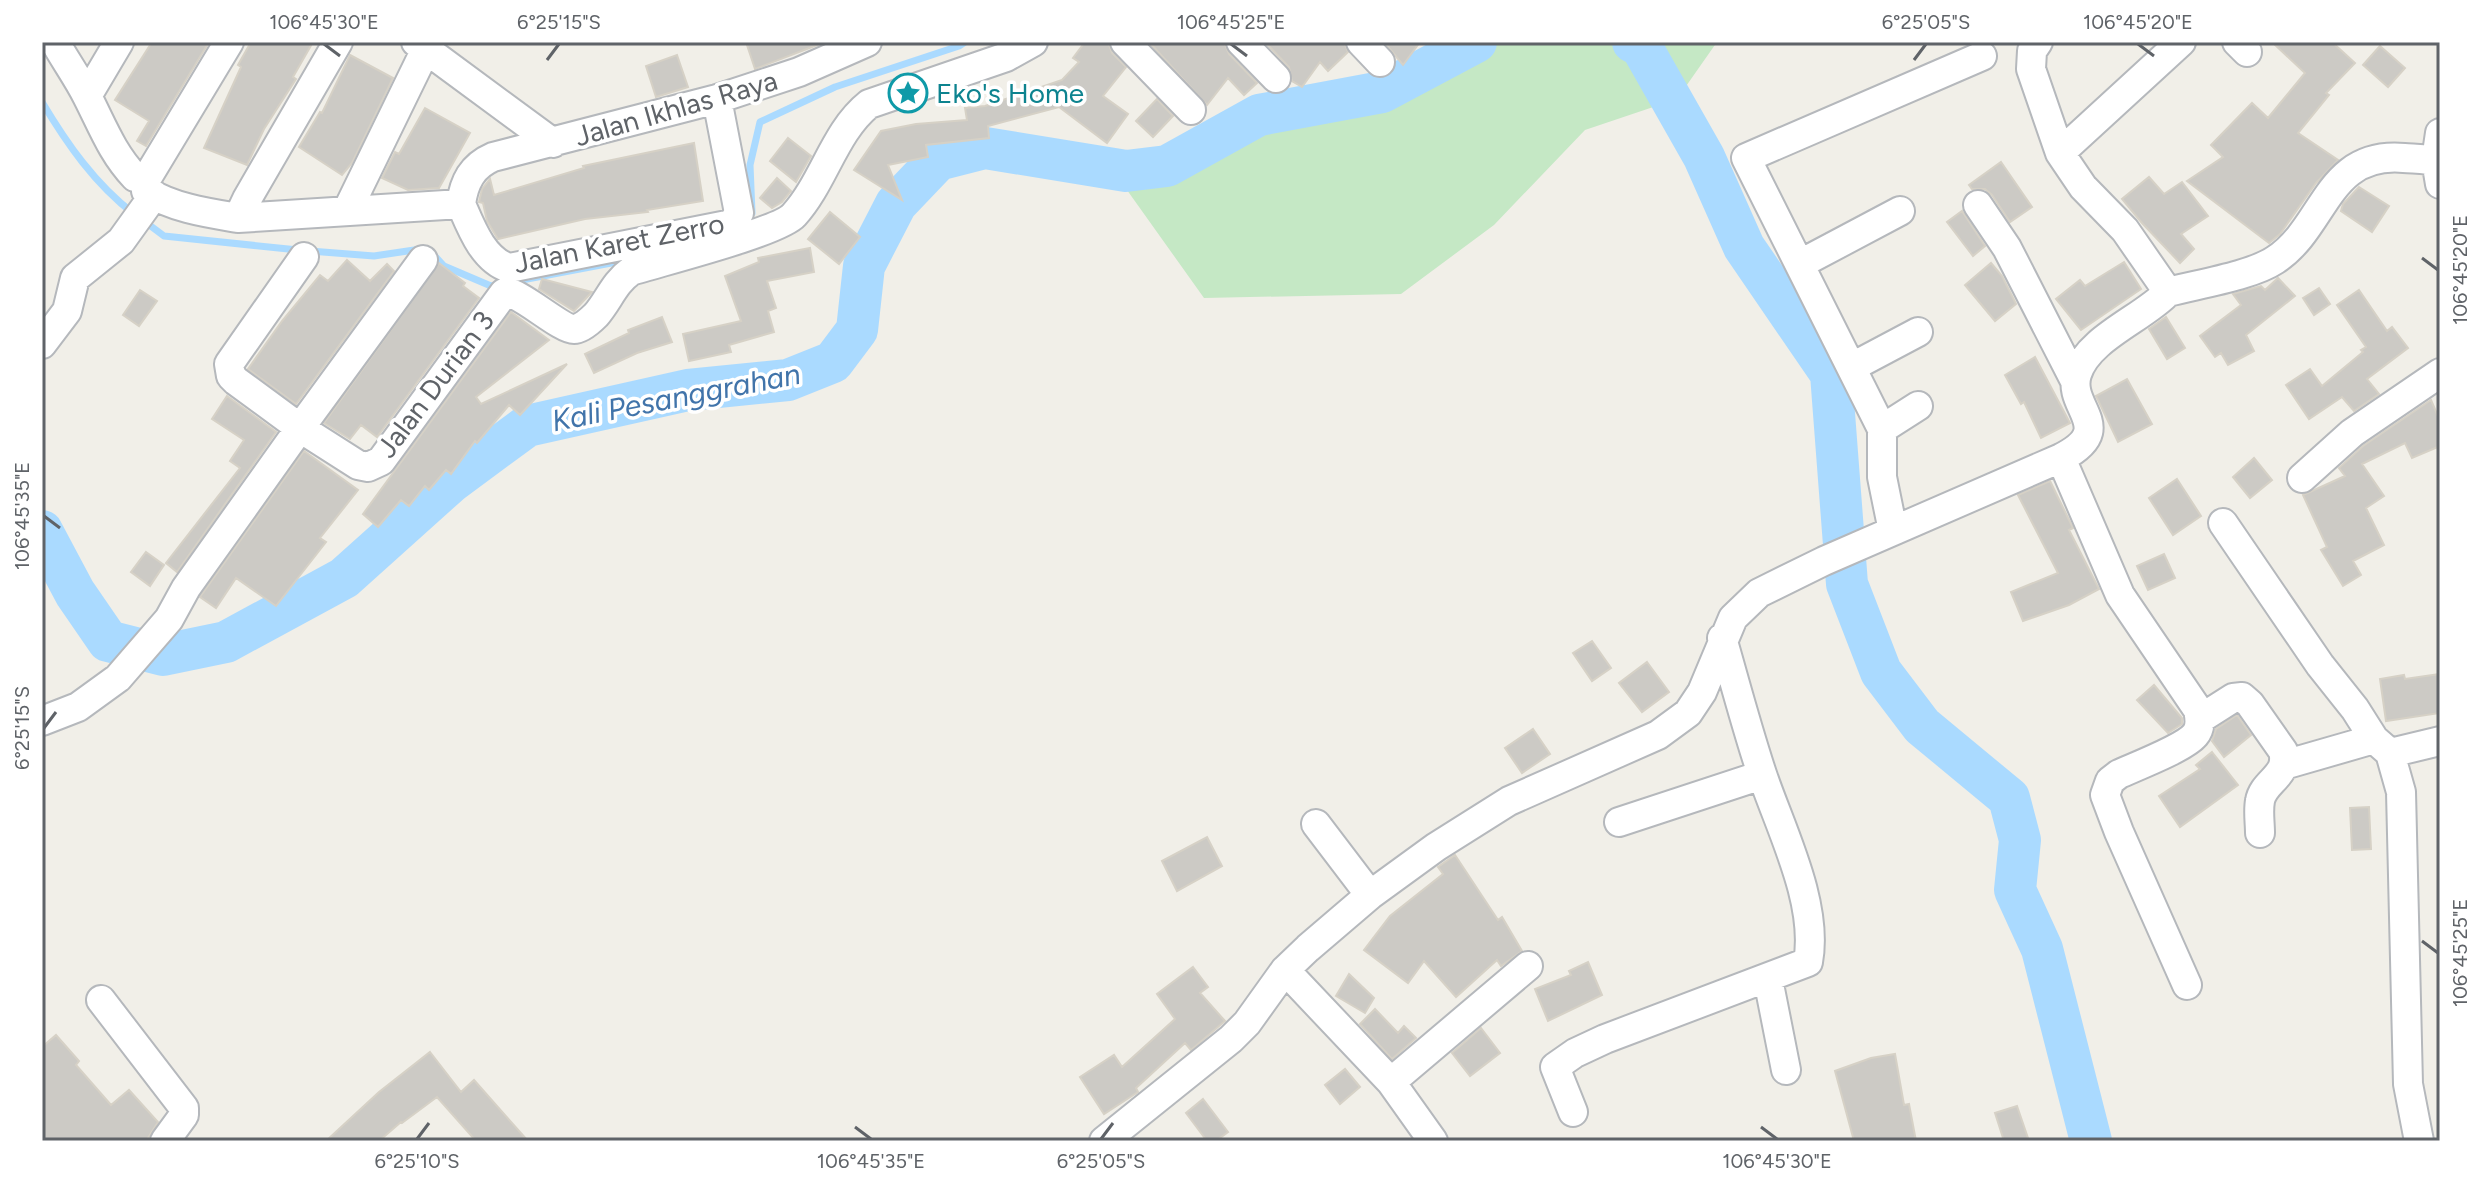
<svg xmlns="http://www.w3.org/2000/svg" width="2482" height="1183" viewBox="0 0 2482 1183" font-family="Figtree,sans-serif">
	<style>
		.green { fill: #c5e8c5 }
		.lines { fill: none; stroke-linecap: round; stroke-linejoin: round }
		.stream { stroke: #aadaff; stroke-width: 7 }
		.river { stroke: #aadaff; stroke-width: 42 }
		.building { fill: #cccac5; stroke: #d6d1c6; stroke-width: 2 }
		.street-casing { stroke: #b5b8bc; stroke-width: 32 }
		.street { stroke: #fff; stroke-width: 28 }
		.ticks { fill: none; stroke: #5f6368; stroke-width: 3 }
		.labels { text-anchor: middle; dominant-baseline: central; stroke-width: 7; stroke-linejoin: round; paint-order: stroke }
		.culture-label { font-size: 28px; fill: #0d838f; stroke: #fff; text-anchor: start }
		.street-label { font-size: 28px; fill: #5f6368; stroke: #fff }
		.water-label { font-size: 30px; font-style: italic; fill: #4174aa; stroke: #fff }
		.neatline { fill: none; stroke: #5f6368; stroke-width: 3 }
		.ticks-label { font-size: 20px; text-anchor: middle; fill: #5f6368 }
	</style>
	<rect width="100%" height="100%" fill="#f1efe8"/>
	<path class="green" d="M1477,42H1644L1649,45L1652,42H1717L1677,99L1585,130L1494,225L1401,294L1204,298L1112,169L1172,173L1245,116L1315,98L1409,80Z"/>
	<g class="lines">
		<path class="stream" d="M42,102C67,144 95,184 134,214
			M752,213L750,165L760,122L835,87L959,46L965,42
			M144,221L164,236L298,250
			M310,251L374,256L421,249
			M432,253L444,266L491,286L627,260"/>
		<path class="river" d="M1633,42L1641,46L1704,157L1744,247L1831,374L1847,584L1881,672L1922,726L2009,798L2020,840L2015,890L2042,949L2091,1141
			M42,531L75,593L108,641L163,655L226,642L344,578L451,482L527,426L688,390L788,380L833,362L857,330L864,266L896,204L938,160L985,148L1126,171L1167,166L1259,115L1382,92L1476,42"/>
	</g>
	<path class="building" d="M152,42H209L146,146L137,141L149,121L115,100Z
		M251,42H313L293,77L296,79L264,129L247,165L204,148L241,67L238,65Z
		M746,42H825L755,69Z
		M1085,42H1108L1112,53L1126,67L1103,96L1128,114L1107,143L1059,107L988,126L989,138L926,145L928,157L888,165L902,200L854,170L881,131L916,124L967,120L965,108L985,106L1062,80L1079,62L1073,58Z
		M1149,42H1224L1229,54L1257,83L1244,95L1228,78L1207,105Z
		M1265,42H1344L1348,52L1328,71L1320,62L1302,87L1292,81L1289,67Z
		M1384,42H1420L1403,65Z
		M2272,42H2332L2355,63L2326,93L2329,95L2298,133L2338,160L2316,183L2280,234L2269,243L2187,181L2223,157L2211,145L2252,103L2268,118L2305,73Z
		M2380,46L2405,68L2388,87L2363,65Z
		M350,55L393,78L352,163L342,175L299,147L320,112L322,113Z
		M677,55L688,87L656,97L646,66Z
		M1157,99L1173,116L1153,137L1136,121Z
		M425,108L470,133L439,188L408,190L382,178L395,152L399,154Z
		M788,138L811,156L796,182L770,161Z
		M694,143L703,201L647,210L648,212L585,219L498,239L487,221L483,203L479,202L482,189L490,179L494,195L584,168L583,166Z
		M2001,162L2032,207L2010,222L1992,195L1985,189H1972L1969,185Z
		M2149,177L2164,194L2182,182L2208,216L2181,234L2194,249L2180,263L2142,223L2122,199Z
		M777,178L791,191L782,202L772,208L760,198Z
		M2359,187L2389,206L2372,232L2341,211L2343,204Z
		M1962,211L1985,246L1973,256L1947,222Z
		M830,212L860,237L839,264L808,239Z
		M810,248L814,272L767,281L776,308L768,311L774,332L729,345L731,352L689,361L683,334L741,321L725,276L759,262L758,258Z
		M347,260L370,281L387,264L394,271L296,404L248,369L282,321L320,275L328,281Z
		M2124,262L2141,289L2081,330L2056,299L2080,280L2085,286Z
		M439,263L465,283L463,286L479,298L377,437L361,425L350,439L324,423Z
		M1991,263L2002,276L2016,304L1995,321L1965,285Z
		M2278,278L2295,296L2246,335L2254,351L2228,365L2221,353L2215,357L2200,336L2241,305L2233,294L2261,286L2265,290Z
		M542,279L592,292L574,311L539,289Z
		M2319,288L2330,304L2314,315L2303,298Z
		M140,290L157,301L139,326L123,315Z
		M2359,290L2387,331L2392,327L2408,348L2367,379L2379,394L2354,411L2342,397L2309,419L2286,385L2310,369L2322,386L2363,352L2361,350L2366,347L2337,305Z
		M511,312L549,340L476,397L481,404L567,364L520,415L509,405L477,443L475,441L451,474L446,470L429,490L425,486L409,506L401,500L378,527L363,514Z
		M662,317L672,342L637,353L594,373L585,354L629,333L628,330Z
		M2166,317L2185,348L2167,359L2149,329Z
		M2035,357L2070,423L2041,438L2024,402L2021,404L2005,375Z
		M2127,379L2152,424L2118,442L2096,396Z
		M227,396L276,432L177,572L166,563L240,468L230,461L244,440L212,419Z
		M2431,400L2440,421V446L2412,458L2405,443L2362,464L2384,496L2366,508L2384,545L2353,561L2361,575L2343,586L2321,550L2327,547L2303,495L2345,476L2339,468L2363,446Z
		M304,451L358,490L320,538L326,542L276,606L236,578L216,608L200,597Z
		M2254,458L2272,480L2250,498L2233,477Z
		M2177,479L2201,516L2173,535L2149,498Z
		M2050,481L2073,528L2069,530L2099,589L2069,605L2023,621L2011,592L2058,573L2018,495Z
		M146,552L164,565L150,586L131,572Z
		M2164,554L2175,578L2148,590L2137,566Z
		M1592,641L1611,668L1592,681L1573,653Z
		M1647,662L1669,692L1642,712L1619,683Z
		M2440,674V713L2386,721L2380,679L2404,675L2405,679Z
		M2154,685L2182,718V724L2168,733L2137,700Z
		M2237,715L2251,735L2224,757L2212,741L2216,729Z
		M1533,729L1550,754L1522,773L1505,748Z
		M2212,752L2238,785L2180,827L2159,796L2200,769L2196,765Z
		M2369,807L2371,849L2352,850L2350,808Z
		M1207,837L1222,866L1177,891L1162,861Z
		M1455,855L1498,920L1502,917L1522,951L1501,966L1497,960L1456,997L1424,961L1408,983L1364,950L1390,916L1443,874L1438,867Z
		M1588,962L1602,995L1548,1021L1535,989L1571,975L1569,971Z
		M1193,967L1208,987L1200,993L1225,1021L1191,1050L1185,1043L1136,1088L1138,1092L1104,1114L1080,1077L1114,1055L1122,1067L1175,1019L1157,994Z
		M1349,974L1374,998L1365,1013L1336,996Z
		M1375,1009L1398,1033L1404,1026L1416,1038L1392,1059L1360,1024Z
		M1481,1028L1500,1053L1470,1076L1452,1053Z
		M56,1035L79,1061L76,1065L111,1105L129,1090L158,1122L146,1141H42V1047Z
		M430,1052L461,1092L474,1080L528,1141H476L437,1097L402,1123L401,1122L379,1141H326L379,1092Z
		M1895,1054L1904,1105L1909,1104L1916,1141H1854L1835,1071L1871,1058Z
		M1345,1069L1360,1087L1340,1104L1325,1085Z
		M1203,1099L1228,1132L1216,1141H1207L1186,1113Z
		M2017,1106L2029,1141H2004L1995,1113Z"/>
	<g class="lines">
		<defs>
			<path id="street" d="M55,42C65,60 78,78 87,96C102,125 112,153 135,177L147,178L229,42
				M416,42L553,143
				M1125,42L1191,110
				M1241,42L1276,78
				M1361,42L1380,62
				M2038,42L2032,51L2031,69L2060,153L2083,187L2125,230L2168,292
				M2237,42L2247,52
				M87,96L119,42
				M2440,133L2436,160L2440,184
				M2060,153L2181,42
				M146,191C173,208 208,213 238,218L461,204
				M461,204C464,182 472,166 493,157L717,99L799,72L867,42
				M461,204C471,227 483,260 509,268L732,224L739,213L717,99
				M1978,205L2007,248L2075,381
				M347,211L426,49
				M238,218L247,199L338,42
				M304,257L229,364L231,376L236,381L300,428L423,260
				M1800,264L1900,211
				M42,344L67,311L75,278L121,241L154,195
				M1852,367L1918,332
				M1882,429L1918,406
				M2061,458L2120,595L2198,710C2200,719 2201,728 2195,735C2184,748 2137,766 2119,774L2110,781L2105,795L2119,832L2187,985
				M2302,478L2352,433L2440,373
				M2223,523L2320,665L2355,709L2374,739L2390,753L2401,792L2408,1084L2419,1141
				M1893,531L1882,477V429L1746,158L1982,56
				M2200,719L2233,698L2242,697L2250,704L2283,751C2290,776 2263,781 2260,801C2258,811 2260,823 2260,833
				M42,721L78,707L118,678L169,619L186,588L300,428L358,465L368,467L381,461L504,293L508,292C526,297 561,329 574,329C581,329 591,320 596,315C609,300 614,283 631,271C659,262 779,232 794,215C824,182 834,132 869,104L1006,57L1033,42
				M2390,753L2440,741
				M2284,765L2374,739
				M1619,822L1762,775
				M1316,824L1370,895
				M1285,970L1391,1082L1433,1141
				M1768,979L1786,1070
				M101,1000L184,1108V1115L165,1141
				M1391,1082L1528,966
				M1573,1112L1555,1067L1575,1053L1605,1039L1808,962C1819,903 1780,828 1762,774C1747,729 1735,683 1722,638
				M1104,1141L1231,1039L1247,1023L1285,970L1308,948L1370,895L1436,847L1509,801L1658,735L1688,713L1702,692L1733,618L1759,593L1824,561L2061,458C2119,428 2066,408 2077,374C2088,338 2144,318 2168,292C2198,284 2251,276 2275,260C2326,227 2326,151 2404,158C2415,159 2429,158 2440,163"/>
		</defs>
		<use href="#street" class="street-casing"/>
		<use href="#street" class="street"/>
	</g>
	<path class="ticks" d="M324,44L340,56M1231,44L1247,56M2138,44L2154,56M547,60L559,44M1914,60L1926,44M2422,258L2438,270M44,516L60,528M44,728L56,712M2422,941L2438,953M855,1127L871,1139M1761,1127L1777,1139M417,1139L429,1123M1101,1139L1113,1123"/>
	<defs>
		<symbol id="sight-ring" viewBox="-11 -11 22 22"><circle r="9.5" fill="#fff" stroke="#0f9aa8" stroke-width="1.5"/><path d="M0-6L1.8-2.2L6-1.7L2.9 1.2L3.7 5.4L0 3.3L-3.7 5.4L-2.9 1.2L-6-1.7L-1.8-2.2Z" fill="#0f9aa8"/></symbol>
	</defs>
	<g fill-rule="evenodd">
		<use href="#sight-ring" x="886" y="71" width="44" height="44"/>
	</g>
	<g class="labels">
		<g class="culture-label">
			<text x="936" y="93">Eko's Home</text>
		</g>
		<g class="street-label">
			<text transform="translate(676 108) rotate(-16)">Jalan Ikhlas Raya</text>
			<text transform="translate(619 243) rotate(-11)">Jalan Karet Zerro</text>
			<text transform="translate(435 384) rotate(-53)">Jalan Durian 3</text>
		</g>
		<g class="water-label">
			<text transform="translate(676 397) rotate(-11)">Kali Pesanggrahan</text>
		</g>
	</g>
	<rect width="2482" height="1183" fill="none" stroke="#ffffff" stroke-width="88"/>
	<rect x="44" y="44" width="2394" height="1095" class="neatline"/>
	<g class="ticks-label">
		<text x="324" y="29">106°45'30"E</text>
		<text x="559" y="29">6°25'15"S</text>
		<text x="1231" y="29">106°45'25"E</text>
		<text x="1926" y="29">6°25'05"S</text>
		<text x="2138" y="29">106°45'20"E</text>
		<text transform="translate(2460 270) rotate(-90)" y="7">106°45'20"E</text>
		<text transform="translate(22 516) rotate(-90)" y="7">106°45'35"E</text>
		<text transform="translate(22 728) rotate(-90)" y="7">6°25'15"S</text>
		<text transform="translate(2460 953) rotate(-90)" y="7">106°45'25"E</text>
		<text x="417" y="1168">6°25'10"S</text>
		<text x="871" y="1168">106°45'35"E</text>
		<text x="1101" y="1168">6°25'05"S</text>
		<text x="1777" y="1168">106°45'30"E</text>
	</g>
</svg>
